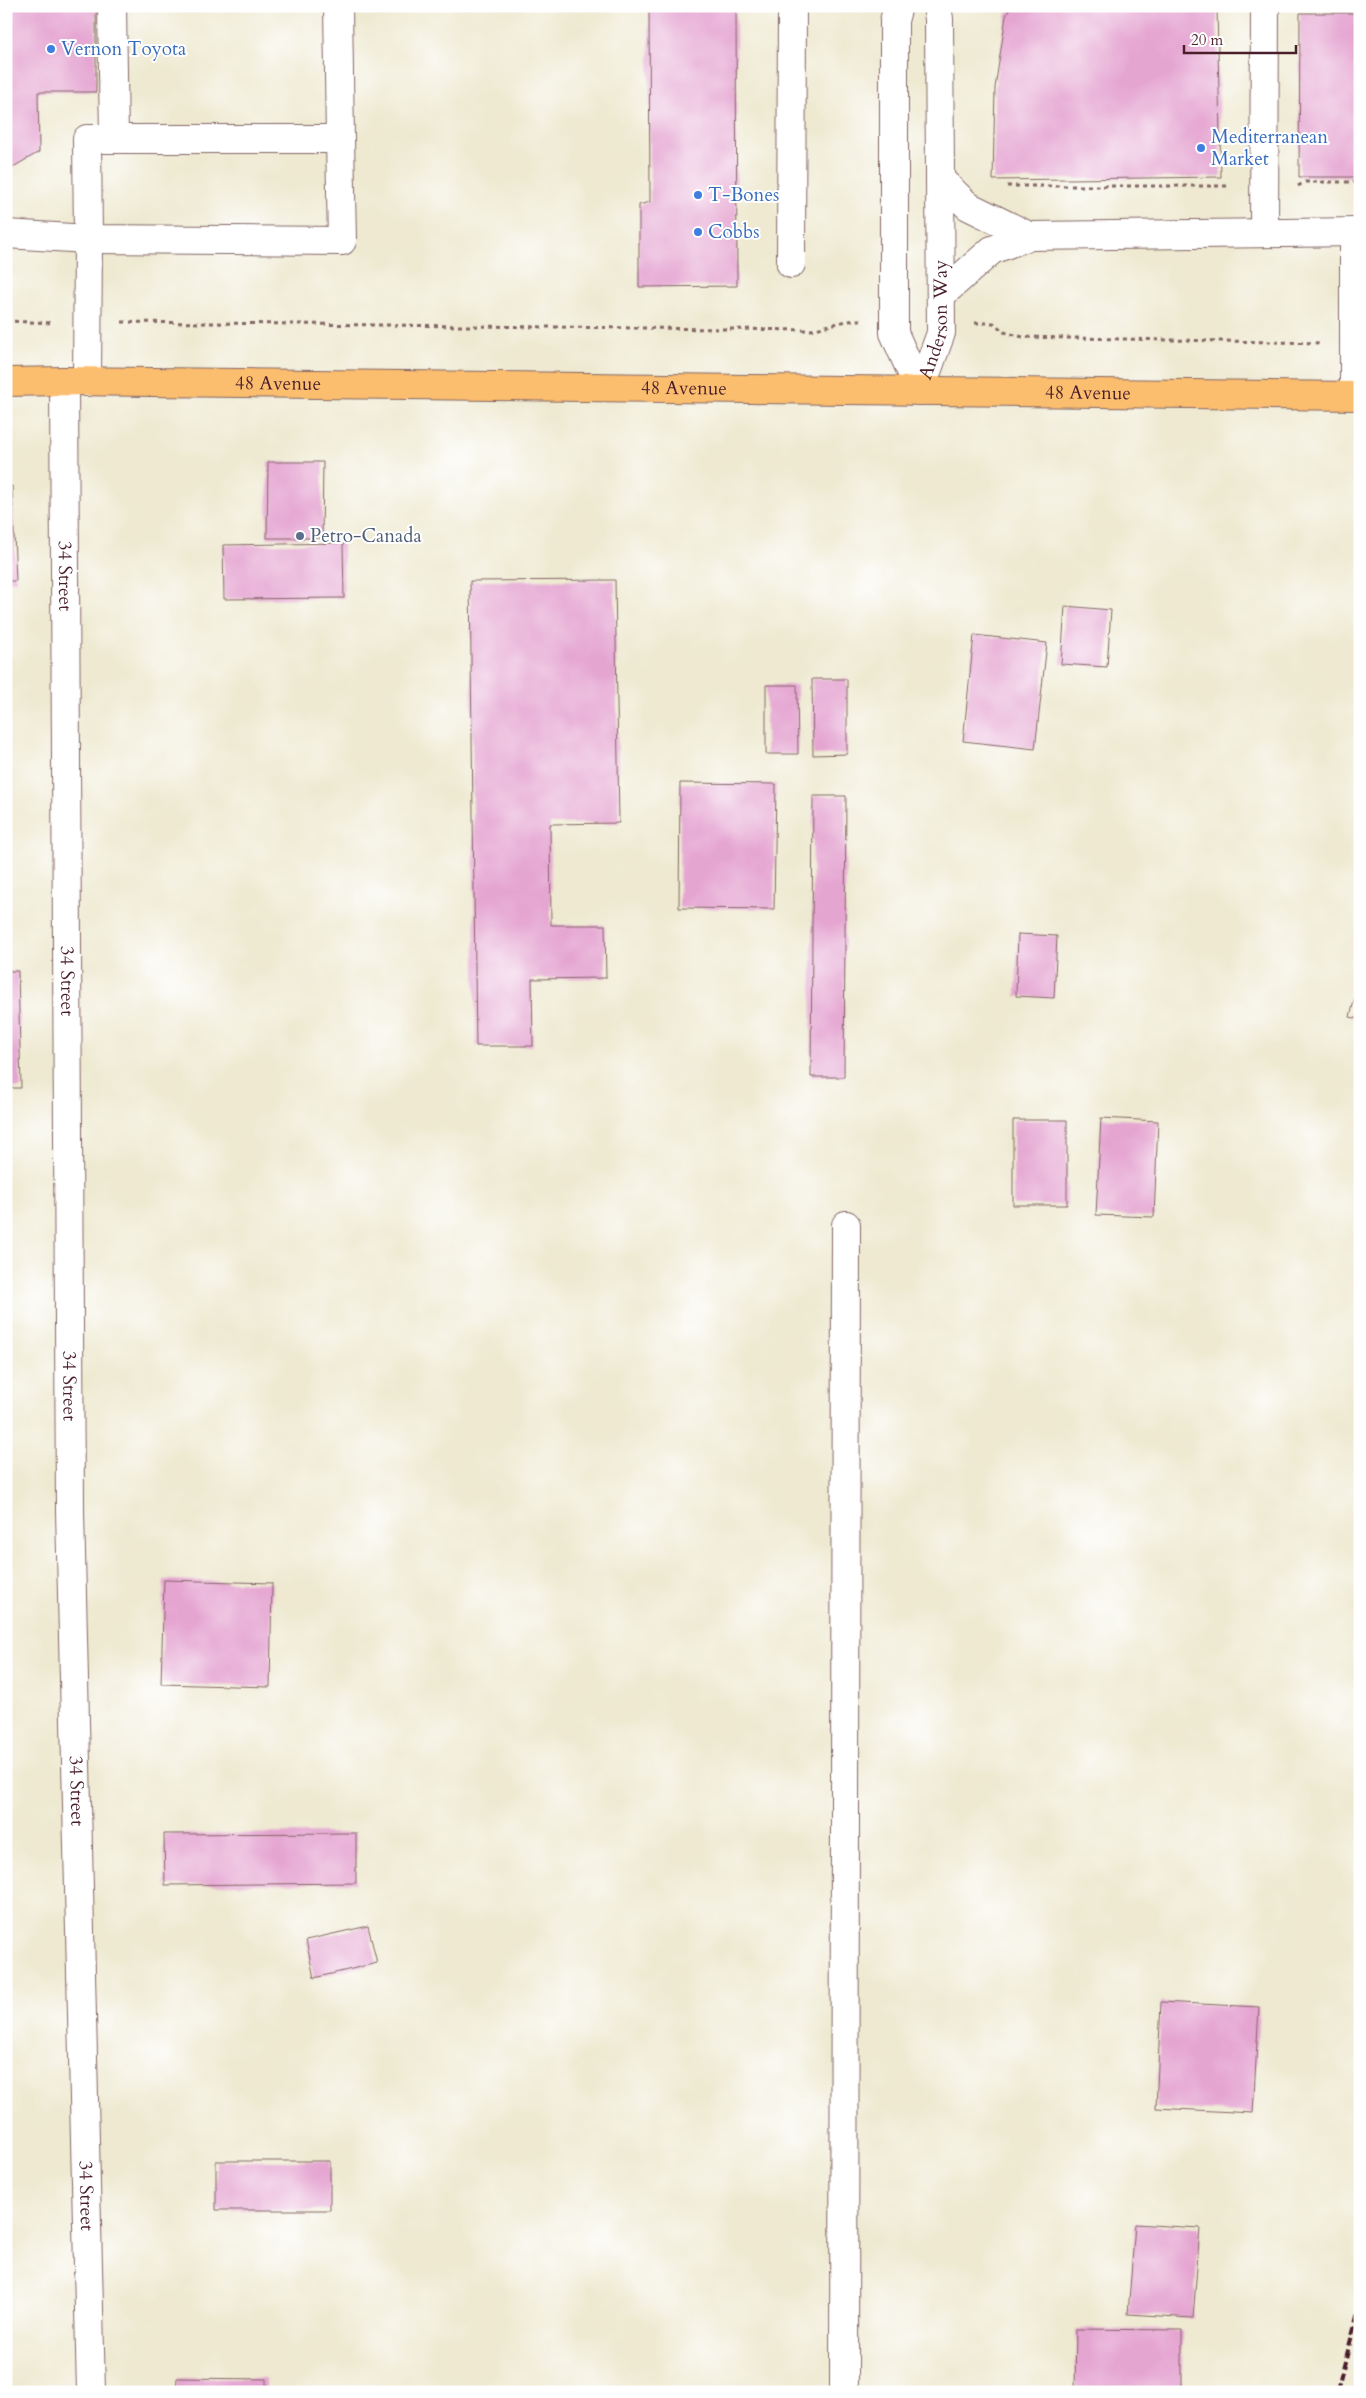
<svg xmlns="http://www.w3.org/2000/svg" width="1366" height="2398" viewBox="0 0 1366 2398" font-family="Cardo,serif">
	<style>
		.building { fill: #e5a5d1 }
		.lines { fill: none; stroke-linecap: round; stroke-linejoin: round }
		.minor-casing { stroke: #836665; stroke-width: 30 }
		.major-casing { stroke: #836665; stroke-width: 30 }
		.path { stroke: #836665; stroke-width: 3; stroke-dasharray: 4 4; stroke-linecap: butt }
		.minor { stroke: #fff; stroke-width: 28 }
		.major { stroke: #fbbd6e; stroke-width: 28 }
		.rail { stroke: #4a1f2b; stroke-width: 4; stroke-dasharray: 8 4; stroke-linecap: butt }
		.shop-dot { fill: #3f7fe0; stroke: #fff; stroke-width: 2 }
		.service-dot { fill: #5c6f8a; stroke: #fff; stroke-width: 2 }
		.labels { text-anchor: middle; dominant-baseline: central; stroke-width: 4; stroke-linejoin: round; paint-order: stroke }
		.shop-label { font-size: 19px; fill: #366cbe; stroke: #fff; text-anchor: start }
		.street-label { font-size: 19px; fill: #4a1f2b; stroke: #fff }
		.service-label { font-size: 19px; fill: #4e5e75; stroke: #fff; text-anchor: start }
	</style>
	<rect width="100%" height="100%" fill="#fff"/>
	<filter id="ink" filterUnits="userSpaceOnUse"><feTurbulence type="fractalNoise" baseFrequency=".02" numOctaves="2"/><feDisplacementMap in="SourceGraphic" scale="10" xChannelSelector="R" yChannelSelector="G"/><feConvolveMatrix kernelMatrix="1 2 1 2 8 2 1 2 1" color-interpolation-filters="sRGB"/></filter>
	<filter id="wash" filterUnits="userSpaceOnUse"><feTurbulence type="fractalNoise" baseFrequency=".0096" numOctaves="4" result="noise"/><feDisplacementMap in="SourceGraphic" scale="20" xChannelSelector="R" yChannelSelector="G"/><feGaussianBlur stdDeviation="1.12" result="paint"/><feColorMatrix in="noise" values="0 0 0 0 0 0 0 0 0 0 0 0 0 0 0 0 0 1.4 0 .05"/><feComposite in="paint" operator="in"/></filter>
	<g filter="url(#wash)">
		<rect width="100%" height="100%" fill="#eee9d0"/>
		<g id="blocks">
			<path class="building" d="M6,6H96V92H38L39,152L6,171Z
				M649,6H736L737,286L639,287V205L650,202Z
				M1011,6L1217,8L1221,177L993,180L995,88L1006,16Z
				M1300,13H1360V177H1299Z
				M268,462H323L322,538H267Z
				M6,486H12L16,581H6Z
				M343,543L344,598L224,599L223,545Z
				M615,580L619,823L550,824L551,925H605L606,978L532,979L533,1046H476L470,581Z
				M1065,606L1111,610L1107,667L1061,664Z
				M974,635L1047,643L1035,749L963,741Z
				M812,679H847V754L813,755Z
				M766,685H797L798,754H766Z
				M680,783L776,784L774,909L679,908Z
				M813,796H846L844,1077H811Z
				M1018,934L1057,936L1054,998L1016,996Z
				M6,971H18L21,1088H6Z
				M1359,981H1360V1019L1350,1017Z
				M1101,1118L1158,1121L1154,1217L1096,1215Z
				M1013,1120H1067V1205H1013Z
				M164,1580L272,1583L270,1687L161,1684Z
				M356,1833V1883L165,1885L164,1834Z
				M368,1926L377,1963L314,1978L306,1940Z
				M1161,2002L1259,2007L1253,2113L1156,2108Z
				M216,2161H330V2210H216Z
				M1135,2224L1200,2228L1193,2318L1128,2314Z
				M1076,2329L1182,2330V2392H1075Z
				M177,2378L266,2379V2392H176Z"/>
		</g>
	</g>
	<g filter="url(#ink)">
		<use href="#blocks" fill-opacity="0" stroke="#836665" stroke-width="1"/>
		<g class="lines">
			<defs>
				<g id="minor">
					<path d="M112,6L114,139"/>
					<path d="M338,6L340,139H87L88,239L342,241L340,139"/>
					<path d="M898,6L894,21V333L920,391"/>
					<path d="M940,179L968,206L1029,236"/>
					<path d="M1264,232L1265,6"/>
					<path d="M1354,232V396"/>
					<path d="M6,234L88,239L87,382"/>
					<path d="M791,264L792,6"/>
					<path d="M941,295L992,250L1029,236L1360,232"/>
					<path id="s1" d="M64,381L70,1511L91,2392"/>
					<path id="s2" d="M920,391L941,333L939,19L937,6"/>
					<path d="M844,2392L846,1225"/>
				</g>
				<g id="major">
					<path id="s3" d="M6,382L64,381L1360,396"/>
				</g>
			</defs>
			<use href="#minor" class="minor-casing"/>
			<use href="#major" class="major-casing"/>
			<path class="path" d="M1007,186H1230
				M1298,186L1305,182H1360
				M6,321L53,323
				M122,322L811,330C829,326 843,320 861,320
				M975,323H994L1004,332L1023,337L1322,343"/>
			<use href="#minor" class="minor"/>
			<use href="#major" class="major"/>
			<path class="rail" d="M1337,2392L1360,2305"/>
		</g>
	</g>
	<g class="shop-dot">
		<circle cx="51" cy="49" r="5"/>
		<circle cx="1201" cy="148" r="5"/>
		<circle cx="698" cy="195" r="5"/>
		<circle cx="698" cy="232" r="5"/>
	</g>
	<circle class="service-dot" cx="300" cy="536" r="5"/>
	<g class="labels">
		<g class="shop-label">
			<text x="61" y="49">Vernon Toyota</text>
			<text x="1211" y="137">Mediterranean<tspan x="1211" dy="22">Market</tspan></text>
			<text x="708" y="195">T-Bones</text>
			<text x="708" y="232">Cobbs</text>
		</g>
		<g class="street-label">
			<text stroke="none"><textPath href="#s2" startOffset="74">Anderson Way</textPath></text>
			<text stroke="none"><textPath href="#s3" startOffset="272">48 Avenue</textPath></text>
			<text stroke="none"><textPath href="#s3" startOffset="678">48 Avenue</textPath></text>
			<text stroke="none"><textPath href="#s3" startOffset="1082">48 Avenue</textPath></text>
			<text stroke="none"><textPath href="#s1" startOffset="195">34 Street</textPath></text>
			<text stroke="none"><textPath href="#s1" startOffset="600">34 Street</textPath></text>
			<text stroke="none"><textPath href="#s1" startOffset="1005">34 Street</textPath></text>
			<text stroke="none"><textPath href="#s1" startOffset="1410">34 Street</textPath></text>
			<text stroke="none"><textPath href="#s1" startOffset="1815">34 Street</textPath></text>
		</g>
		<g class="service-label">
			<text x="310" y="536">Petro-Canada</text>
		</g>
	</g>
	<rect width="1366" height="2398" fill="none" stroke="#fff" stroke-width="25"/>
	<path d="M1184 45v8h112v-8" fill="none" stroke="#4a1f2b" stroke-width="2.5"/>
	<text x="1191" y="45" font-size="15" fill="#4a1f2b" stroke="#ffffff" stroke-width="4" paint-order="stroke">20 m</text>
</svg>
